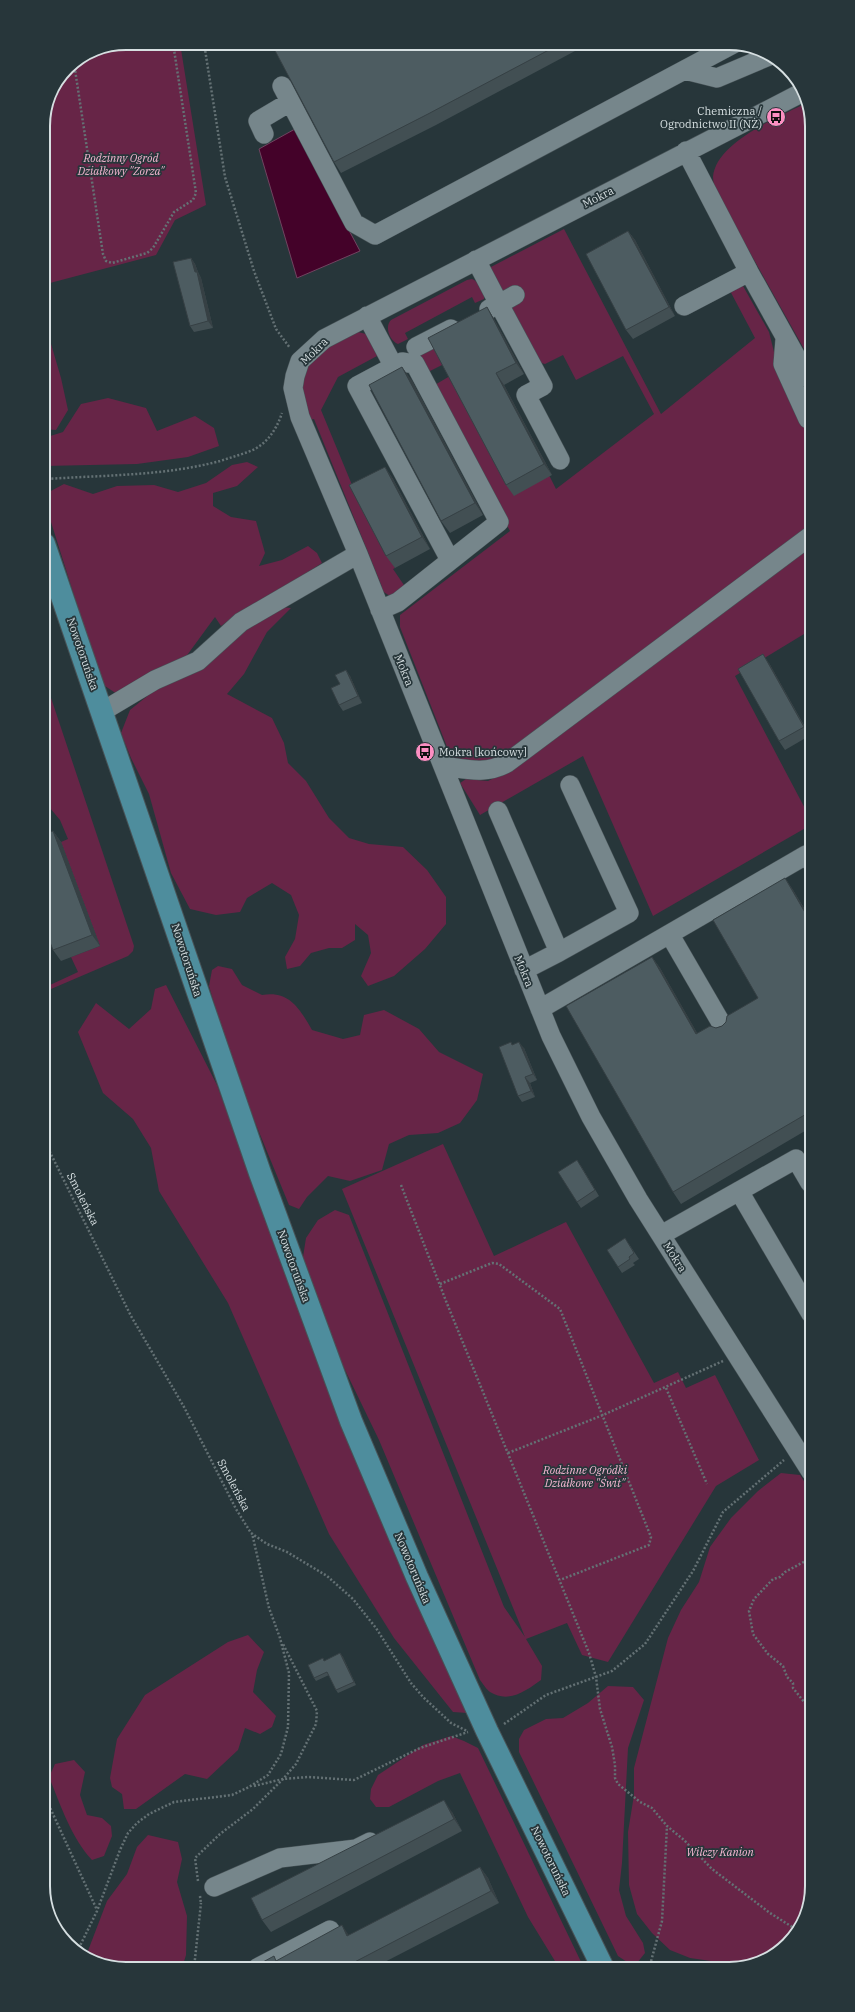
<svg xmlns="http://www.w3.org/2000/svg" width="855" height="2012" viewBox="0 0 855 2012" font-family="'IBM Plex Serif',serif">
	<style>
		.green { fill: #672547 }
		.water { fill: #440229; stroke: #704460 }
		.lines { fill: none; stroke-linecap: round; stroke-linejoin: round }
		.minor-casing { stroke: #475357; stroke-width: 20 }
		.major-casing { stroke: #475357; stroke-width: 24 }
		.path { stroke: #647174; stroke-width: 2.5; stroke-dasharray: 2 2; stroke-linecap: butt }
		.minor { stroke: #76868b; stroke-width: 19 }
		.major { stroke: #4e8d9d; stroke-width: 22 }
		.wall { fill: #424f53 }
		.shaded-wall { fill: #364044 }
		.building { fill: #4d5c61; stroke: #364044 }
		.labels { text-anchor: middle; dominant-baseline: central; stroke-width: 3.5; stroke-linejoin: round; paint-order: stroke }
		.poi-label { font-size: 11px; fill: #d6dfe1; stroke: #27363a; text-anchor: end }
		.park-label { font-size: 11px; font-style: italic; fill: #f6b7d2; stroke: #27363a }
		.street-label { font-size: 11px; fill: #d6dfe1; stroke: #27363a }
		.rim { fill: none; stroke: #d6dfe1; stroke-width: 2 }
	</style>
	<rect width="100%" height="100%" fill="#27363a"/>
	<path class="green" d="M126,43H180L206,205L175,220L156,255L50,283L43,238V120L51,89L67,67L94,49Z
		M808,102V356L716,192C715,188 713,182 713,177C716,141 780,117 808,102Z
		M564,229L661,414L755,338L728,287L743,286L769,332L777,364L808,435L809,528L501,759L486,763L451,757L400,627V615L510,531L433,386L450,376L550,477L556,489L654,414L623,356L576,380L563,355L545,364L538,362L489,268Z
		M472,279C478,281 485,292 484,299L475,303L472,297L405,333L408,339L398,344C390,341 384,327 391,320L467,280Z
		M44,320L61,378L68,410L56,430L44,429Z
		M472,325L444,364L428,372L418,352Z
		M358,332L366,334L378,353L377,356L338,377L321,410L357,497L395,568L393,569L406,588L390,596L379,589L382,587L314,419L310,420C308,410 304,400 303,390C300,356 333,344 358,332Z
		M108,398L146,408L157,431L195,416L214,428L219,446L188,457L137,464L44,466V438L63,432L81,404Z
		M247,462L258,467L237,486L213,493V506L231,517L256,521L265,553L259,566L282,560L308,546L317,553L322,563C289,585 253,603 221,626L215,617L185,658L117,694L102,684L45,503L47,493L64,484L93,494L117,486L154,485L178,492L206,483L232,465Z
		M809,544V631L735,676L809,816V826L653,916L583,756L480,815L460,783L466,779L488,781L506,772Z
		M281,607L291,608L267,632L244,674L227,694L272,718L284,743L288,763L306,781L329,818L349,838L369,844L403,847L427,870L446,897V924L425,949L394,976L368,986L361,976L371,953L368,935L355,924V940L342,948H329L311,953L300,966L287,969L285,957L295,939L299,915L291,895L272,883L247,898L240,912L216,915L190,909L171,873L149,794L131,758L121,733L130,710L156,689L210,663L240,633Z
		M44,677L134,946L133,951L128,956L51,989L50,985L78,972L71,957L100,946L61,842L68,839L60,820L45,802V769L48,766L45,762Z
		M218,966L232,969L242,985L262,995C289,990 300,1009 312,1030L343,1039L360,1035L364,1015L384,1010L419,1029L439,1052L483,1074L477,1100L460,1123L438,1133L409,1135L389,1144L382,1170L350,1181L328,1176L307,1197L299,1209L289,1205L234,1071L209,986L212,970Z
		M166,985L217,1085L338,1418L468,1713L453,1712L394,1638L329,1534L228,1303L159,1191L151,1148L133,1119L103,1093L78,1032L96,1003L129,1029L151,1009L155,989Z
		M443,1144L494,1256L566,1222L654,1383L678,1372L686,1388L715,1375L759,1460L716,1486L608,1662L582,1655L567,1623L526,1639L542,1666L541,1680C527,1690 509,1704 490,1692C487,1690 483,1684 480,1680L379,1440L333,1345L303,1257L306,1238L318,1220L335,1210L349,1215L504,1607L525,1637L342,1189Z
		M781,1473L800,1475L811,1492L812,1887L795,1937L756,1965H739L690,1958L670,1950L652,1933L637,1914L629,1885L628,1832L634,1795V1768L668,1638L681,1610L699,1582L710,1547L731,1518L758,1491Z
		M248,1635L264,1652L257,1670L253,1692L276,1716L272,1727L260,1734L245,1728L238,1750L207,1779L185,1774L136,1809H124L122,1794L112,1787L110,1778L117,1739L145,1695L228,1642Z
		M608,1686L633,1687L644,1700L628,1748L622,1863L619,1890L626,1916L643,1943L645,1953L637,1963L627,1962L618,1956L519,1752V1739L524,1730L546,1719L563,1718L588,1703Z
		M451,1736L464,1741L478,1748L583,1966H558L528,1917L460,1773L438,1781L389,1807H376L370,1799L371,1789L378,1775L423,1745Z
		M74,1760L85,1772L80,1795L87,1815L102,1818L111,1826L112,1836L104,1856L92,1860C71,1837 61,1806 49,1777L55,1764Z
		M148,1835L178,1842L182,1859L177,1882L187,1916L186,1955L182,1968L120,1969L86,1956L107,1901L127,1874L137,1847Z"/>
	<path class="water" d="M295,129L360,251L297,278L259,149Z"/>
	<g class="lines">
		<defs>
			<path id="minor" d="M685,70L717,78L769,56
				M282,86L354,223L375,235L735,43
				M803,92L324,339L300,361L295,376L293,388L300,417L358,554L551,1036L591,1117L638,1199L811,1472
				M264,134L258,121L290,102
				M686,151L749,272L808,378
				M476,260L499,304L489,309
				M515,295L499,304L543,386L526,395L560,460
				M684,306L749,272
				M367,316L394,367
				M785,339L783,364L808,419
				M416,347L451,329
				M380,610L398,602L499,522L415,364L402,362L357,386L450,560
				M103,711L155,680L198,661L241,622L358,554
				M443,766C466,769 485,775 507,763L809,537
				M498,811L559,952L524,970
				M670,935L724,1028
				M559,952L629,913L570,785
				M540,1009L806,855L810,861
				M739,1191L811,1314
				M661,1235L796,1159L810,1183
				M214,1887L280,1858L356,1849L370,1842
				M257,1968L330,1930"/>
			<path id="major" d="M44,544L260,1173L351,1421L417,1577L487,1731L602,1966"/>
		</defs>
		<use href="#minor" class="minor-casing"/>
		<use href="#major" class="major-casing"/>
		<path class="path" d="M204,43L225,177L254,271L276,329L290,348
			M74,63L103,254L106,261L112,263L147,253L153,248L174,212L193,200L196,193L173,43
			M44,481L47,479C105,475 164,476 220,461C232,457 244,454 255,449C269,441 277,428 282,413
			M46,1144L131,1316L184,1407L236,1509L251,1533L267,1544L287,1552L327,1576L353,1599L376,1628L411,1683L423,1697L451,1723L467,1731
			M401,1185L446,1301L589,1653L596,1677L600,1709L612,1747L615,1765V1778L618,1784L640,1802L652,1808L667,1826L684,1840L712,1869L770,1913L797,1930
			M440,1284L492,1263L499,1264L560,1309L651,1537L649,1545L560,1580
			M666,1388L707,1484
			M508,1453L603,1415L723,1361
			M811,1558L785,1572L780,1577L773,1579L754,1599L749,1611L753,1634L768,1654L783,1666L787,1677L793,1683V1688L812,1712
			M504,1724L546,1695L612,1671L645,1644L693,1571L723,1512L784,1460
			M254,1786L283,1779L308,1777L354,1780L420,1748L468,1732
			M47,1801L97,1910
			M198,1881L195,1858L220,1834L253,1809L283,1779L296,1764L316,1724L317,1711L283,1644
			M200,1896L201,1904
			M77,1952L97,1911L120,1850L128,1833L137,1823L149,1814L174,1802L232,1795L249,1787L268,1775L281,1754L288,1727L289,1673L280,1638L269,1608L252,1533
			M650,1965L662,1921L667,1826
			M194,1968L201,1903"/>
		<use href="#minor" class="minor"/>
		<use href="#major" class="major"/>
	</g>
	<path class="wall" d="M271,43H590L436,125L341,173L334,162Z
		M628,231L635,240L675,316L633,339L626,330Z
		M191,258L195,264L198,272L201,278L213,328L194,332L190,326Z
		M487,307L494,319L524,374L504,385L552,475L514,496L506,485Z
		M411,379L483,515L450,533L441,521Z
		M385,467L393,479L430,549L395,568L386,556Z
		M769,663L809,734V736L785,750L779,741Z
		M346,670L350,676L362,703L343,711L339,705L340,684Z
		M53,831L61,842L100,946L61,961L53,950Z
		M785,878L793,890L810,918V1128L681,1204L673,1192L652,957L660,968L697,1033L722,1026L758,998Z
		M513,1045L524,1048L537,1080L530,1083L535,1097L522,1102L518,1096Z
		M581,1166L599,1196L581,1208L577,1202Z
		M629,1244L639,1259L633,1263L635,1265L622,1273L618,1267Z
		M340,1653L343,1657L356,1685L338,1693L336,1690L329,1675L316,1681L314,1678L325,1661Z
		M452,1812L462,1831L271,1932L262,1920Z
		M480,1867L488,1878L499,1903L375,1967L266,1968L277,1961L349,1936Z"/>
	<path class="shaded-wall" d="M628,231L635,240L675,316L669,307Z
		M191,258L195,264L198,272L201,278L213,328L208,321Z
		M487,307L494,319L524,374L516,363Z
		M402,367L411,379L483,515L475,503Z
		M496,373L504,385L552,475L544,464Z
		M385,467L393,479L430,549L422,537Z
		M763,654L769,663L809,735L804,727Z
		M346,670L350,676L362,703L358,696Z
		M53,831L61,842L100,946L92,935Z
		M785,878L793,890L810,918V921Z
		M652,957L660,968L704,1045L696,1034Z
		M519,1042L524,1048L537,1080L533,1074Z
		M525,1077L530,1083L535,1097L531,1091Z
		M340,1653L343,1657L356,1685L354,1682Z
		M444,1800L452,1812L462,1831L454,1819Z
		M480,1867L488,1878L499,1903L491,1891Z
		M342,1925L350,1937L347,1936Z"/>
	<path class="building" d="M271,43H562L428,114L334,162Z
		M628,231L669,307L626,330L586,254Z
		M191,258L195,272H197L208,321L190,326L173,262Z
		M487,307L516,363L496,373L544,464L506,485L428,338Z
		M402,367L475,503L441,521L369,385Z
		M385,467L422,537L386,556L349,485Z
		M763,654L804,727L779,741L738,669Z
		M346,670L358,696L339,705L331,688L340,684L335,675Z
		M53,831L92,935L53,950L45,929V834Z
		M785,878L810,921V1118L808,1113L673,1192L566,1006L652,957L696,1034L710,1026L716,1028L722,1026L726,1022L727,1016L758,998L713,920Z
		M511,1042L512,1045L519,1042L533,1074L525,1077L531,1091L518,1096L499,1047Z
		M577,1160L595,1190L577,1202L558,1172Z
		M625,1238L634,1253L629,1257L630,1259L618,1267L607,1250Z
		M340,1653L354,1682L336,1690L327,1672L314,1678L308,1665L323,1658L324,1661Z
		M444,1800L454,1819L262,1920L251,1898Z
		M480,1867L491,1891L345,1967L266,1968L263,1962L274,1956L276,1961L342,1925L347,1936Z"/>
	<defs>
		<symbol id="bus-disc" viewBox="-11 -11 22 22"><circle r="9.5" fill="#fc8fc2" stroke="#27363a"/><path d="M-5-6H5V4H4V6H2V4H-2V6H-4V4H-5ZM-3.5-4V0h7V-4ZM-3.5 1.2v1.5H-2V1.2ZM2 1.2v1.5H3.5V1.2Z" fill="#111"/></symbol>
	</defs>
	<g fill-rule="evenodd">
		<use href="#bus-disc" x="765" y="106" width="22" height="22"/>
		<use href="#bus-disc" x="414" y="741" width="22" height="22"/>
	</g>
	<g class="labels">
		<g class="poi-label">
			<text x="762" y="111">Chemiczna /<tspan x="762" dy="13">Ogrodnictwo II (NŻ)</tspan></text>
			<text x="439" y="752" text-anchor="start">Mokra [końcowy]</text>
		</g>
		<g class="park-label">
			<text x="121" y="158">Rodzinny Ogród<tspan x="121" dy="13">Działkowy "Zorza"</tspan></text>
			<text x="585" y="1470">Rodzinne Ogródki<tspan x="585" dy="13">Działkowe "Świt"</tspan></text>
			<text x="720" y="1852">Wilczy Kanion</text>
		</g>
		<g class="street-label">
			<text transform="translate(598 197) rotate(-27)">Mokra</text>
			<text transform="translate(314 351) rotate(-44)">Mokra</text>
			<text transform="translate(83 654) rotate(71)">Nowotoruńska</text>
			<text transform="translate(404 670) rotate(68)">Mokra</text>
			<text transform="translate(187 960) rotate(72)">Nowotoruńska</text>
			<text transform="translate(524 971) rotate(68)">Mokra</text>
			<text transform="translate(83 1199) rotate(63)">Smoleńska</text>
			<text transform="translate(675 1257) rotate(58)">Mokra</text>
			<text transform="translate(294 1266) rotate(70)">Nowotoruńska</text>
			<text transform="translate(234 1485) rotate(62)">Smoleńska</text>
			<text transform="translate(413 1568) rotate(67)">Nowotoruńska</text>
			<text transform="translate(551 1861) rotate(64)">Nowotoruńska</text>
		</g>
	</g>
	<path d="M0 0H855V2012H0ZM126 50H729A76 76 0 0 1 805 126V1886A76 76 0 0 1 729 1962H126A76 76 0 0 1 50 1886V126A76 76 0 0 1 126 50Z" fill="#27363a" fill-rule="evenodd"/>
	<path class="rim" d="M126 50H729A76 76 0 0 1 805 126V1886A76 76 0 0 1 729 1962H126A76 76 0 0 1 50 1886V126A76 76 0 0 1 126 50Z"/>
</svg>
